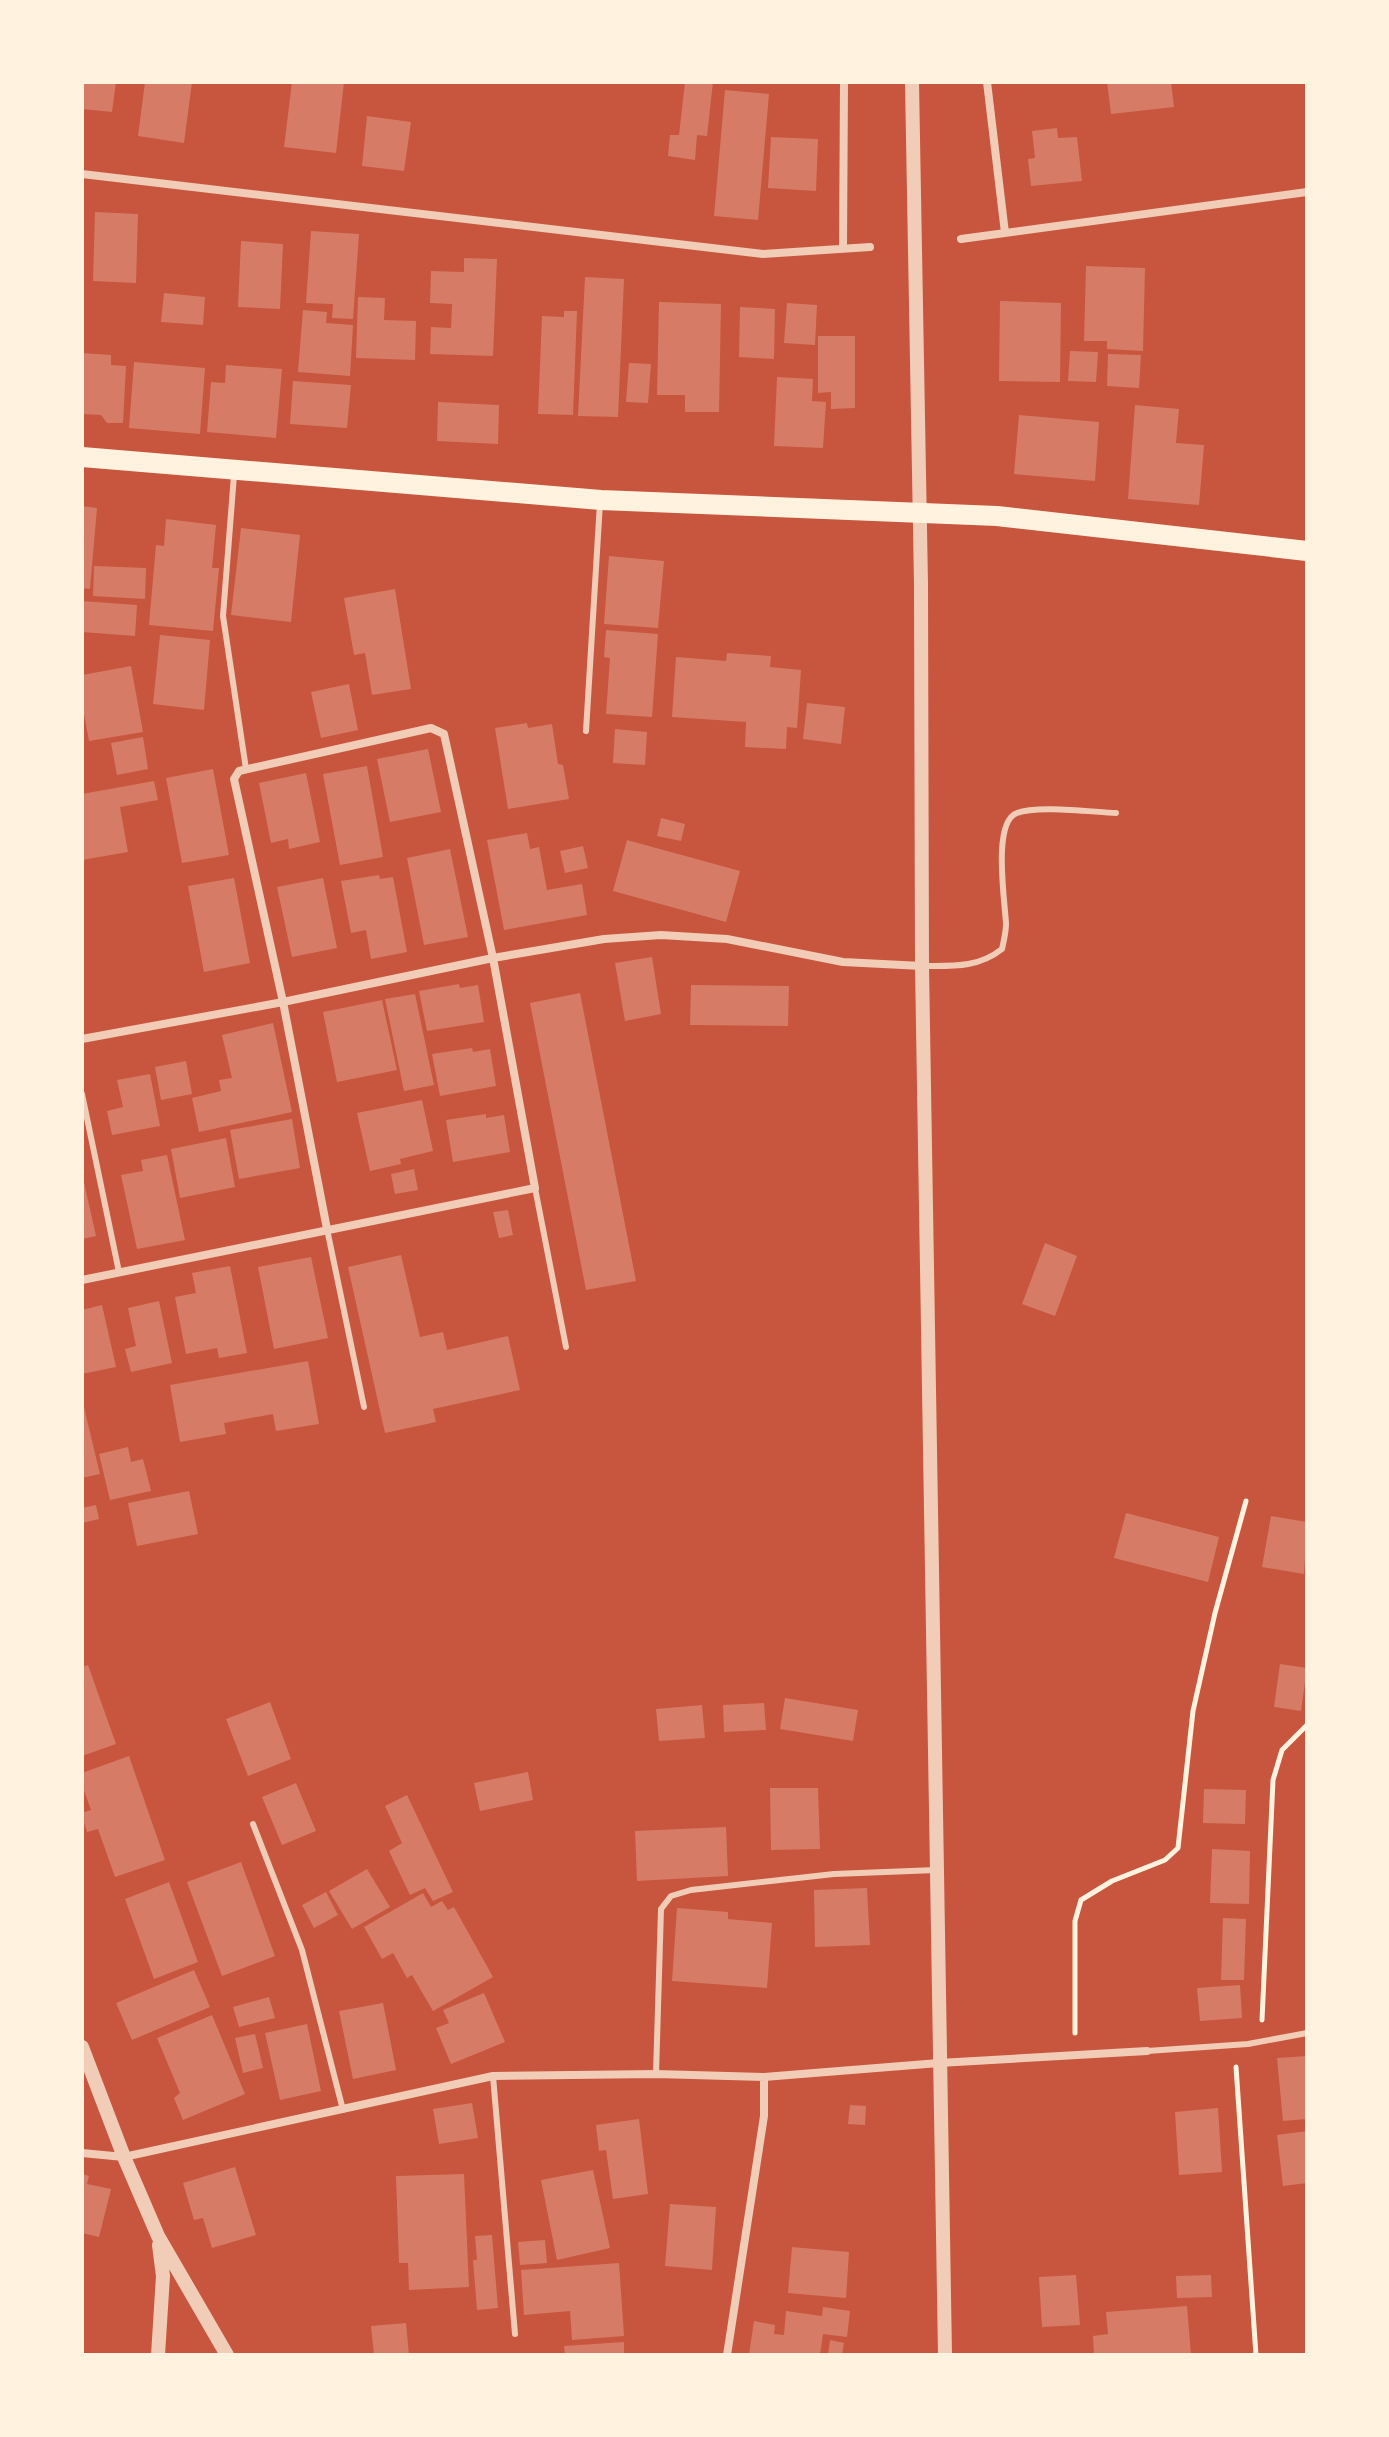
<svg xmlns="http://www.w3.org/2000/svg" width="1389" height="2437" viewBox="0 0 1389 2437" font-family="Helvetica,sans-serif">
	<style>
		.building { fill: #d67c66 }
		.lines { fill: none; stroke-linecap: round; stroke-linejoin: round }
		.path { stroke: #fff3e0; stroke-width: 5 }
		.service { stroke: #f1ccb7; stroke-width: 6 }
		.minor { stroke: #f1ccb7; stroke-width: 8 }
		.tertiary { stroke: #f1ccb7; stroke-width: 14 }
		.primary { stroke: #fff3e0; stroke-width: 20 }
	</style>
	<rect width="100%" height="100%" fill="#c8553d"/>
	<path class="building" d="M82,82H116L112,112L82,109Z
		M145,82H192L184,143L138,136Z
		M292,82H344L336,153L284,147Z
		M685,82H713L707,136L697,135L695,160L668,156L670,135H679Z
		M1107,82H1171L1174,107L1111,114Z
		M725,90L769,94L758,220L714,216Z
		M367,116L411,122L404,171L362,166Z
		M1057,128L1058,138L1077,137L1082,181L1031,186L1028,159L1035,158L1032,131Z
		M771,137L818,139L816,191L768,188Z
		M95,212L138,214L136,283L93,281Z
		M311,231L359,234L353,319L332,318L333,304L306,303Z
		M241,241L283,244L280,309L238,307Z
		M464,258L497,259L493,356L430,354L431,327L451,328L452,304L430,303L431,271L464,272Z
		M1086,266L1145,268L1143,351L1107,349V341H1084Z
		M585,277L624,279L618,417L578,416Z
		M164,293L205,297L203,325L161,322Z
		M358,297L385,298L384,320L416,321L415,360L356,358Z
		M1000,301L1061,303L1060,382L999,381Z
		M659,302L721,304L719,412H685V395H657Z
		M787,303L817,305L815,345L784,343Z
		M740,307L775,309L774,359L739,357Z
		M303,310L327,312L326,323L353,325L350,376L298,372Z
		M564,311H577L573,415L538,414L542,316L564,317Z
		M818,336H855V408L831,409V392L818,393Z
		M1070,351L1098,352L1096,382L1068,381Z
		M82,353L111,355V365L126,366L123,423H107L101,415L82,414Z
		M1108,354L1141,355L1139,388L1107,386Z
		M134,362L205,368L200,434L129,428Z
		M629,363L651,364L648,403L626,402Z
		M226,365L282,369L276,438L207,432L211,382L225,383Z
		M777,377L813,379L812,401L826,402L823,448L774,446Z
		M293,381L351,385L347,428L290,424Z
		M438,402L499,405L498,444L437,441Z
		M1135,405L1179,409L1176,443L1204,445L1199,505L1128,499Z
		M1019,415L1099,422L1095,481L1014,474Z
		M82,506L97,508L90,589L82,588Z
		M166,519L216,525L212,568H219L213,631L149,625L156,545L164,546Z
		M241,528L300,535L291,622L231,615Z
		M609,556L664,561L658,628L604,624Z
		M94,566L146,568L145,599L93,596Z
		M395,589L411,689L372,695L365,653L354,655L344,598Z
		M82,601L137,605L135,636L82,632Z
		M606,630L658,634L652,717L606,714L610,658L604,657Z
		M160,635L210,640L204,710L153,704Z
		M727,653L771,656L770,667L801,670L797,728L787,727L786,749L745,747L746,722L672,717L676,657L726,661Z
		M131,666L143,732L89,741L82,703V675Z
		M349,684L358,730L321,738L311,692Z
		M807,703L845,707L841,744L803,739Z
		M527,723L528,728L552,724L558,764L563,765L569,799L508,809L495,728Z
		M615,729L647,732L645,765L613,763Z
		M143,737L148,769L117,775L111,743Z
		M428,749L441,812L390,822L377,759Z
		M367,766L383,857L340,865L323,774Z
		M213,769L229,855L182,863L166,778Z
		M306,773L320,842L289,849L288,839L271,843L259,783Z
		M154,781L158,800L120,807L128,852L82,860V794Z
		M661,818L685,824L681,841L657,836Z
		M527,833L530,849L539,847L547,890L582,884L587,915L504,930L487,840Z
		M627,840L740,871L726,922L613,891Z
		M583,846L588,868L565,873L560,851Z
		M450,849L468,937L424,945L407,858Z
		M379,875L380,879L393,877L407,952L371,959L366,930L351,933L341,881Z
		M234,878L250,963L204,972L188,886Z
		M323,878L337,948L292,957L277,887Z
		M652,957L661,1014L625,1021L615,963Z
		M459,984L460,988L478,985L484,1022L427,1031L419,991Z
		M691,985L789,986L788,1026L690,1025Z
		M580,993L636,1281L586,1290L530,1003Z
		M415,994L434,1085L404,1091L385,999Z
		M382,1000L397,1070L337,1082L323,1012Z
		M273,1023L292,1112L199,1132L192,1098L221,1091L219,1080L232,1078L222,1035Z
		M472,1048L473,1052L490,1049L496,1086L440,1096L432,1054Z
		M186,1061L192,1094L161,1100L155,1067Z
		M150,1074L160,1126L112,1135L107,1111L123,1107L117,1080Z
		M422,1100L433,1151L400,1159L401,1164L370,1171L357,1113Z
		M486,1114V1118L504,1115L510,1152L453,1162L446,1120Z
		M292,1119L300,1168L239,1179L230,1130Z
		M226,1138L235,1187L180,1198L171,1149Z
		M167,1155L185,1240L137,1249L121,1175L143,1171L141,1160Z
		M414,1169L418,1190L395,1194L391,1174Z
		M83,1178L96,1236L82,1239V1179Z
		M508,1210L513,1235L499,1238L493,1212Z
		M1045,1243L1077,1256L1055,1316L1022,1304Z
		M401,1255L420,1337L443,1332L447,1350L508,1336L520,1390L433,1409L436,1422L385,1433L348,1267Z
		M311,1257L328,1338L274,1349L258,1267Z
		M230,1266L247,1353L219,1358L217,1348L186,1354L175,1297L196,1293L192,1273Z
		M159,1301L172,1363L131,1372L125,1349L136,1346L128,1308Z
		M102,1305L116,1367L82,1374V1310Z
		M308,1361L319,1424L276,1431L273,1414L224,1423L226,1434L180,1442L170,1385Z
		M82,1399L100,1474L82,1478Z
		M128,1447L131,1462L143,1459L151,1491L110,1500L99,1454Z
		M189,1491L198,1534L137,1546L128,1503Z
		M96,1505L99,1519L82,1523V1508Z
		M1126,1513L1219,1537L1208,1582L1114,1558Z
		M1271,1516L1307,1522L1304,1574L1262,1567Z
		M1280,1664L1307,1668L1301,1711L1274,1707Z
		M88,1665L116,1744L82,1756V1667Z
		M785,1698L858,1710L853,1741L780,1729Z
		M270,1702L291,1759L248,1776L226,1719Z
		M764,1703L766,1730L724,1732L723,1705Z
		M702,1705L705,1738L659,1741L656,1709Z
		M129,1756L165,1860L115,1877L98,1829L87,1832L82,1816V1813L91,1810L82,1785V1773Z
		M528,1772L533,1800L480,1811L474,1783Z
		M296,1783L316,1831L282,1845L262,1797Z
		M770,1788H818L820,1849L771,1850Z
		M1204,1789L1246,1790L1245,1824L1203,1823Z
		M407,1795L453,1892L433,1901L425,1888L410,1895L389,1851L402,1843L385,1806Z
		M726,1827L728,1876L637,1881L635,1831Z
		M1212,1849L1250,1851L1249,1904L1210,1903Z
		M241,1862L275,1956L222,1976L187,1882Z
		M367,1869L390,1907L352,1929L329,1891Z
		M169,1882L198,1962L154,1979L125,1899Z
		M867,1888L870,1945L815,1947L814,1890Z
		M326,1892L338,1915L314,1928L302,1905Z
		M423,1893L431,1907L442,1901L448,1910L454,1907L493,1977L433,2011L412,1975L407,1978L393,1953L382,1959L364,1927Z
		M677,1908L728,1912V1919L772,1923L767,1988L672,1981Z
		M1223,1918L1246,1919L1244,1980H1221Z
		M194,1970L210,2007L132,2040L116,2003Z
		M1240,1985L1242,2018L1200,2021L1197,1988Z
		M484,1993L505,2042L451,2064L436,2028L449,2023L443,2010Z
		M269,1997L275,2018L239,2027L233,2007Z
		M383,2003L396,2070L353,2079L339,2011Z
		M212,2015L245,2094L183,2120L174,2098L180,2093L157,2038Z
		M307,2024L321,2091L280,2100L265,2033Z
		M255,2034L263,2068L243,2073L235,2038Z
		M1307,2056V2119L1283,2121L1277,2058Z
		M472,2103L478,2138L439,2144L433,2109Z
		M850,2105L866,2106L865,2125L848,2124Z
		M1218,2108L1222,2172L1179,2175L1175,2112Z
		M639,2119L648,2194L613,2199L606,2150L599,2151L596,2125Z
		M1307,2131V2183L1283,2186L1277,2135Z
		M235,2167L256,2235L212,2248L203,2218L194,2220L183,2183Z
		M593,2170L610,2248L557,2260L541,2180Z
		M82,2174L89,2176L87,2184L111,2189L99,2237L82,2233Z
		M464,2174L469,2287L409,2290L408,2263H399L396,2176Z
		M670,2204L716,2207L712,2270L665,2266Z
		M492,2235L498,2308L477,2310L473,2260H477L475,2236Z
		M545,2240L547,2263L520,2265L518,2242Z
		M792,2247L849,2252L846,2298L788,2293Z
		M619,2263L624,2336L572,2340L570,2311L524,2315L521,2270Z
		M1076,2275L1080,2325L1042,2327L1039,2277Z
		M1211,2275L1212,2297L1177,2298L1176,2276Z
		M1187,2306L1191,2355H1094L1093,2336L1108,2334L1106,2312Z
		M823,2307L850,2311L847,2337L823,2334L820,2355H749L754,2321L775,2325L774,2334L784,2335L786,2311L822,2316Z
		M406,2323L409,2355H374L371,2326Z
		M830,2340L844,2343L842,2355H828Z
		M624,2342V2355H565L564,2346Z"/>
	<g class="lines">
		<path class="path" d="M1262,2020L1273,1780L1282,1750L1307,1725
			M1075,2033V1921L1081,1900L1112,1881L1165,1860L1178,1848L1193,1711L1215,1613L1246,1501
			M1236,2067L1256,2355"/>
		<path class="service" d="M234,475L223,616L246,769
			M586,731L600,503
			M923,966C953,966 978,968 1002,949C1004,940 1006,932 1006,924C1005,901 992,822 1017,813C1037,805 1092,812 1116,813
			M82,1094L119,1272
			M535,1188L566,1347
			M327,1229L364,1407
			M253,1824L302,1950L343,2110
			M1147,2051L1248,2044L1307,2033
			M656,2074L661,1909L671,1896L691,1890L834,1874L936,1870
			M493,2076L515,2334"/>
		<path class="minor" d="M987,82L1005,233
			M82,174L763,254L870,247
			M961,239L1307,192
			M843,248L844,82
			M82,1039L283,1002L493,958L604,939L661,935L727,939L843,962L922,966
			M82,1280L535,1188L493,958L444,734L431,728L239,771L234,779L283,1002L327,1229
			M82,2153L124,2157L493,2076L656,2074L764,2077L939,2063L1147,2051
			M727,2355L764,2116V2077"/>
		<path class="tertiary" d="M912,82L921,584L922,966L945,2355
			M82,2047L124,2157L158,2236L227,2355
			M158,2355L163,2276L159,2245"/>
		<path class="primary" d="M82,457L601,500L997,516L1307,551"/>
	</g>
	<rect width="1389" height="2437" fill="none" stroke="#fff3e0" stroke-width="168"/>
</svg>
